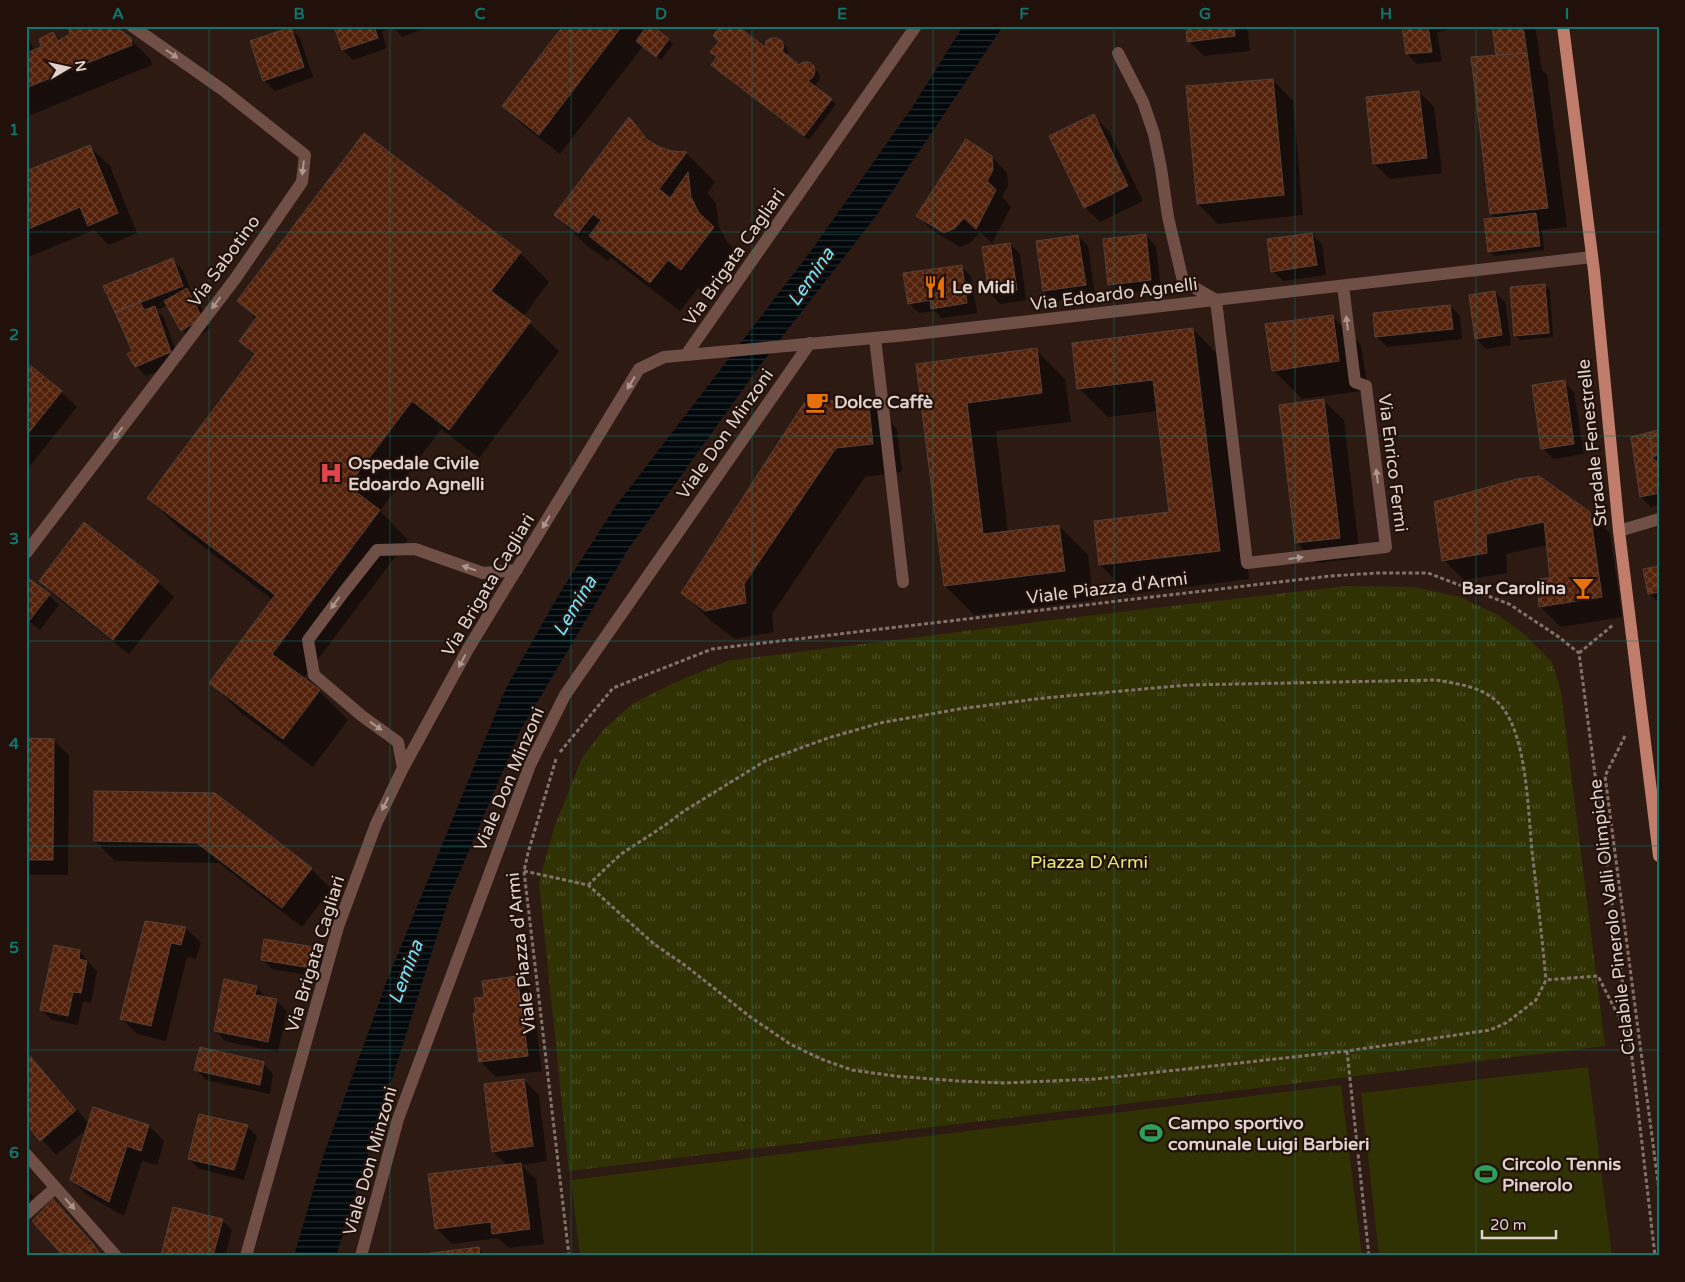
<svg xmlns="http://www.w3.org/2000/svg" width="1685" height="1282" viewBox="0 0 1685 1282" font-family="'Varela Round',sans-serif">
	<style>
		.grass { fill: url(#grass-tufts) }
		.pitch { fill: #303204 }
		.water { fill: url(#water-rules) }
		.shadow { fill: #0007 }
		.building { fill: url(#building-cross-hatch); stroke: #554138 }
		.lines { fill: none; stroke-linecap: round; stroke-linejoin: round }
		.path { stroke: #82726c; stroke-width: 3; stroke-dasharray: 4 2.5; stroke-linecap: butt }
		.minor { stroke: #704f46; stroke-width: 12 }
		.major { stroke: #c07d6c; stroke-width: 12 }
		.oneway { fill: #ad9790 }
		.grid { fill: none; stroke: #0f766e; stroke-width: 1; stroke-opacity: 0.55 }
		.labels { text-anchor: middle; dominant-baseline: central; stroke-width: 4.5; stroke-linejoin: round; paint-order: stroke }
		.street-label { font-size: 18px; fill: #dfd2cd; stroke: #22110a }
		.poi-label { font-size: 18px; font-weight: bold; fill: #dfd2cd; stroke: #22110a; text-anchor: start }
		.park-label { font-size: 18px; fill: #e2e879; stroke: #22110a }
		.water-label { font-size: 19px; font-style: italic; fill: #72e2fb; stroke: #22110a }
		.neatline { fill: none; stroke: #0f766e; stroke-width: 2 }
		.grid-label { font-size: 16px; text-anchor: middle; font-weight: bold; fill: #0f766e }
	</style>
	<defs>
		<pattern id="grass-tufts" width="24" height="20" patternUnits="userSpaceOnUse" patternTransform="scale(1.25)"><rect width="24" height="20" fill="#303204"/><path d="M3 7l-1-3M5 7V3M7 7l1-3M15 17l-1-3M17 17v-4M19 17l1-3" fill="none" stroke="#4e4f27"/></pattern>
		<pattern id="water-rules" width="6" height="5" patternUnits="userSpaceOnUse" patternTransform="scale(1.25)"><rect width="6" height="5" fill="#00080b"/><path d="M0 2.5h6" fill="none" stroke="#252b2d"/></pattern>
		<pattern id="building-cross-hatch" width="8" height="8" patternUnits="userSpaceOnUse" patternTransform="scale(1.25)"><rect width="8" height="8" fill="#532009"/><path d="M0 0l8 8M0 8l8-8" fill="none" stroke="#6b402c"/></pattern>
	</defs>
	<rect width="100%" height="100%" fill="#2c1a13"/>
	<path class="grass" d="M1346,586L1414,587L1460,597L1498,615L1523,633L1552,662L1561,692L1605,1046L569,1171L539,882L555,825L582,758L603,730L632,704L676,682L727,661L1077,617Z"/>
	<path class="pitch" d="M1588,1067L1612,1256H1379L1361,1093Z
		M1341,1085L1362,1256H580L571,1180Z"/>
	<path class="water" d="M963,26H1003L876,216L761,364L627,551L520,731L450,895L336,1256H294L324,1154L388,978L506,688L558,596L615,507L811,251L913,106Z"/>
	<path class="shadow" d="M335,26H386L387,30L382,32L387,48L353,60L343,50Z
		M392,26H431L402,37Z
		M564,26H658L655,29L673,44L661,60L643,46L560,154L524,126L503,106Z
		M1187,26H1247L1250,51L1204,56L1189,41Z
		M1404,26H1447V30L1437,32L1442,61L1417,64L1407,54Z
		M1493,26H1535L1542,70L1547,75L1567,227L1542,230L1544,250L1494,256L1489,251L1496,219L1491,214L1497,57Z
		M290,28L300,38L313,77L275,91L265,81L252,42Z
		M26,32L34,51L43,48L53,34L61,41L130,39L151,60L152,65L26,117Z
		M781,42L787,47L788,52L786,56L799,66L813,67L818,72L820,77L818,82L813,86L836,104L809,140L717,69Z
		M1273,80L1293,101L1303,215L1218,224L1198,204Z
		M1419,92L1434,107L1442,173L1390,179L1375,164Z
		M1093,116L1109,131L1143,201L1100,222L1085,207Z
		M629,119L658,148L672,152L686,153L715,182L707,193L716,203L719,227L727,242L742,257L710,298L698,288L680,311L620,265L611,257L608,261L585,244L556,215Z
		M89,146L110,166L137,233L109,245L94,230L26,258V172Z
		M992,157L1007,173L1008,186L1002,197L1011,207L992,243L980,232L970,243L960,247L933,231L917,215Z
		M1312,234L1322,244L1326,275L1283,281L1273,271Z
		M1078,236L1088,246L1095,295L1054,301L1044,291Z
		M1146,236L1156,246L1161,289L1119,294L1109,284Z
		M1010,244L1020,254L1026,300L1000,304L990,293Z
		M520,253L549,282L523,317L559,351L479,458L441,429L380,511L408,540L303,679L319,691L348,720L313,767L240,712L211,683L273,600L178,527L149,498L255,356L240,341L257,319L239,301Z
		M173,260L183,270L192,294L197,299L211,328L192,340L182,330L168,305L156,310L164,318L180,362L146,376L136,366L134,351L105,287Z
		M961,266L971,276L977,313L942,318L935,311L919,313L909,303Z
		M26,268L30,277L26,279Z
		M1545,286L1550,290L1553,337L1520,340L1515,335Z
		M1495,292L1505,302L1511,345L1486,349L1476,338Z
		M1450,306L1460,316L1462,339L1387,347L1377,337Z
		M1332,316L1361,345L1368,390L1302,399L1273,370Z
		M1193,329L1222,359L1249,579L1129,594L1100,565L1095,522L1170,513L1158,411L1108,417L1079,388Z
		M1036,350L1065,379L1071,422L996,431L1008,533L1059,526L1088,555L1093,600L974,615L945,586L917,365Z
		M26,364L61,392L77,407L26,471Z
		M1564,382L1574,392L1584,454L1553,459L1543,448Z
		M868,400L897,429L902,472L865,477L772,614L774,632L735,639L711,621L682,592Z
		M1323,400L1344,420L1360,558L1317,563L1296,542Z
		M1659,431V505L1651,507L1641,497Z
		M1435,503L1589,513L1610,533L1622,617L1561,627L1540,607L1538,580L1551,579L1547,545L1506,554L1507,573L1464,580L1444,560Z
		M1659,567V603L1649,593Z
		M40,581L158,582L174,597L129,654L55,596Z
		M26,583L49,595L59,605L40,630L26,619Z
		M26,740H53L69,755L68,875H26Z
		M95,793L311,869L331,889L302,927L219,863L115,861L95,841Z
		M146,922L186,928L201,943L196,959L187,957L166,1041L137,1034L122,1019Z
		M314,949L324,959L321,977L272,969L262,959Z
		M80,952L97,972L91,1003L83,1001L78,1025L52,1020L42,1010Z
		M517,978L532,993L542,1071L496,1077L481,1062L474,1014H477L485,998Z
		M256,987L266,998L277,1001L287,1011L278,1052L225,1041L215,1030Z
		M26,1050L89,1124L93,1108L149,1126L164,1141L157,1165L142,1161L124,1216L87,1195L72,1180L87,1129L56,1155L26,1122Z
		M263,1064L273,1074L270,1094L206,1080L196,1069Z
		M524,1080L539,1095L547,1161L521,1165L536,1179L544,1244L509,1248L498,1238L452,1244L436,1228L508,1166L493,1151Z
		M247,1126L257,1136L244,1180L199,1169L189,1159Z
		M26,1189L34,1197L26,1204Z
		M222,1220L232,1230L225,1256H162Z
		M478,1248L486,1256H417Z"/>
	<path class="building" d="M68,26H115L131,38L132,45L26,88V53L41,47L39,39L53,32L58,41L70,34Z
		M334,26H374L378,38L342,50Z
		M563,26H622L539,135L502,106Z
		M647,26H653L669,39L656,57L636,41Z
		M720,26H737L765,47L766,41L771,38H777L782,41L784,47L782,51L799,65L803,62H809L814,66L815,72L813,77L808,81L832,99L804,136L711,65L717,57L710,52L719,41L713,36Z
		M1186,26H1234L1235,36L1187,42Z
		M1402,26H1428L1432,52L1406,54Z
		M1492,26H1523L1527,53L1496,55Z
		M291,27L304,67L263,81L250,41Z
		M1527,53L1548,208L1490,214L1471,57Z
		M1273,79L1284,195L1197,204L1186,86Z
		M1419,91L1427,158L1373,164L1366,97Z
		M1094,114L1128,186L1084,208L1049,136Z
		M629,117L647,139L659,147L672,151L687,152L659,189L670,198L688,172L691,197L699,213L714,227L681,270L668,260L650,283L589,236L601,220L593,214L578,233L554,215Z
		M364,133L521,252L491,291L531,321L449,430L412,401L348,486L380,510L272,654L320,690L283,739L209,683L275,595L147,498L255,354L239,341L257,317L237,301Z
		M966,139L992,156L993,170L987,181L996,190L976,229L964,218L955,228L944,233L916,216Z
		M90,145L118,213L88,226L80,207L26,230V171Z
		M1536,213L1540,246L1488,252L1484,219Z
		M1312,233L1317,265L1271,272L1267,239Z
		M1146,234L1151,280L1108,285L1103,239Z
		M1078,235L1086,285L1043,291L1036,241Z
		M1010,243L1017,290L989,294L982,247Z
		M173,258L183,286L115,312L103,286Z
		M962,265L967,303L931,309L930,300L908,304L903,273Z
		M1545,284L1549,333L1514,336L1510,287Z
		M187,288L202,318L181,331L164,301Z
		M1495,291L1502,335L1475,339L1469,295Z
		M140,302L144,310L155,306L171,352L135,367L127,354L132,351L115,312Z
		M1450,305L1453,329L1375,337L1373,313Z
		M1333,315L1339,361L1272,371L1265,324Z
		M1193,328L1220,551L1099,565L1094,521L1169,512L1153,380L1077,389L1072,343Z
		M1037,348L1042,393L967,403L983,534L1059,525L1065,571L944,586L916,364Z
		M26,362L62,391L26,436Z
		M1565,380L1574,444L1541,449L1532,385Z
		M868,398L873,444L836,448L744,584L746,603L705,611L681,593L804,403Z
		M1324,399L1340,538L1295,543L1279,405Z
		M1659,430V455L1652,457L1650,432Z
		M1650,432L1652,457L1659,464V493L1640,497L1631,437Z
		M1539,476L1590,512L1602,597L1539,607L1537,579L1550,578L1544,522L1486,534L1487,553L1442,561L1434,502L1517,479Z
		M84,522L159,581L113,640L39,581Z
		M1659,566V592L1648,594L1643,569Z
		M28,578L50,594L29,621L26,619V580Z
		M26,738L54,739L53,860H26Z
		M94,791L215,793L312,868L282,908L197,843L94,841Z
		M145,921L186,927L181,945L171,943L151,1026L120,1019Z
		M264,939L315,947L311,968L261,960Z
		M54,945L80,950L79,959L87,961L81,993L73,992L68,1016L40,1010Z
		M517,976L528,1056L479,1062L473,1013H476L474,998L484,997L482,981Z
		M224,979L257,986L255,995L277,999L268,1042L214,1031Z
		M200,1047L264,1062L260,1085L194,1070Z
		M26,1051L76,1110L40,1141L26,1124Z
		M524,1079L533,1146L492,1152L484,1084Z
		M93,1107L149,1125L141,1151L127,1146L109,1202L70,1180Z
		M199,1114L248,1125L234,1170L188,1159Z
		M521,1163L530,1229L492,1234L491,1222L435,1229L428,1174Z
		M53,1199L93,1244L79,1256H63L32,1221Z
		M173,1207L223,1219L213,1256H161Z
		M93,1244L101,1256H79Z
		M479,1247L480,1256H407Z"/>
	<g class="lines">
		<path class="path" d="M1579,653L1613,625
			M1625,736L1605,776L1659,1190
			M560,752L613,688L712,649L1330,576L1377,573H1428L1509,604L1556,635L1579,653L1630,1040L1655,1256
			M556,759L528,853L524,871L569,1256
			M524,871L588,885L654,944L686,966L749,1016L790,1044L821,1059L852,1070L895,1076L958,1081L1004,1083L1096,1079L1347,1051L1490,1030L1506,1023L1536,1000L1546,980L1598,976L1629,1037
			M588,885L621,854L664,826L684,811L765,761L828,738L880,723L959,709L1044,698L1188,685L1436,680C1459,684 1486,687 1502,707C1527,738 1528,811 1532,851C1537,894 1542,937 1546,980
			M1347,1051L1369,1256"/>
		<path class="minor" d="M1118,53L1143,102L1154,134L1161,168L1168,217L1183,281L1216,300L1247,563L1386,547L1366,386L1355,382L1343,286
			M875,338L903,582
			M686,355L916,26
			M1619,531L1659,519
			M26,553L235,279L302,182L305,155L223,90L132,26
			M403,768L398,742L362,716L314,675L308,640L343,593L377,550L415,549L483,573L517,570
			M26,1154L116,1256
			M26,1214L55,1188
			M246,1256L338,927L376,824L403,768L468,649L639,369L664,357L907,335L1592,257
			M361,1256L398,1119L530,765L565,695L810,343"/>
		<path class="major" d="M1563,26L1594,271L1619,531L1659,856"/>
	</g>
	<defs><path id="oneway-solid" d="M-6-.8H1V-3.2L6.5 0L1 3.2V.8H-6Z" transform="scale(1.25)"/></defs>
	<g class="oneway">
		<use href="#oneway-solid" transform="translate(172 54) rotate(35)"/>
		<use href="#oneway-solid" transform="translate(303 168) rotate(97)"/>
		<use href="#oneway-solid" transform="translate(216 303) rotate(127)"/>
		<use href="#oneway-solid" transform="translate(1347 323) rotate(-97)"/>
		<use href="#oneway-solid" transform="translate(631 383) rotate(121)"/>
		<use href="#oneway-solid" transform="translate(118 433) rotate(127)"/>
		<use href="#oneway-solid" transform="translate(1377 476) rotate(-97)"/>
		<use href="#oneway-solid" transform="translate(546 522) rotate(121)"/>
		<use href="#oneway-solid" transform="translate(1296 558) rotate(-7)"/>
		<use href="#oneway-solid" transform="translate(469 568) rotate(-161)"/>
		<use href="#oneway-solid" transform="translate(335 603) rotate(126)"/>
		<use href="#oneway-solid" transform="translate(462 661) rotate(118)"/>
		<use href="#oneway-solid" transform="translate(376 726) rotate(36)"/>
		<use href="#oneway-solid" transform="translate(385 804) rotate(116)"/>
		<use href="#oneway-solid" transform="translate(70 1204) rotate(48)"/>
	</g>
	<path class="grid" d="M209,26V1256M390,26V1256M571,26V1256M752,26V1256M933,26V1256M1114,26V1256M1295,26V1256M1476,26V1256M26,232H1659M26,436H1659M26,641H1659M26,846H1659M26,1050H1659"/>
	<defs>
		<symbol id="restaurant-bare" viewBox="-9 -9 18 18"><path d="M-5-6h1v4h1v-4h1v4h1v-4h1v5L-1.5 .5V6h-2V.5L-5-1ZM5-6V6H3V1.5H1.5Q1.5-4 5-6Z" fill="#e8710a" stroke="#22110a" stroke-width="2.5" paint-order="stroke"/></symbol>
		<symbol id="cafe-bare" viewBox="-9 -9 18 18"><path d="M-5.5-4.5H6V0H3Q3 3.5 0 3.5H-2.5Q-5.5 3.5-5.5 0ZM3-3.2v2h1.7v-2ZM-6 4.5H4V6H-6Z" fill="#e8710a" stroke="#22110a" stroke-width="2.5" paint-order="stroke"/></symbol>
		<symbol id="hospital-bare" viewBox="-9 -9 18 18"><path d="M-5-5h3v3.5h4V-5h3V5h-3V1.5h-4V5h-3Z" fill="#e0444e" stroke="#22110a" stroke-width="2.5" paint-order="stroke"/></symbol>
		<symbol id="bar-bare" viewBox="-9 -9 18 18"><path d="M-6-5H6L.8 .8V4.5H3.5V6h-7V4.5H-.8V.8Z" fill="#e8710a" stroke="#22110a" stroke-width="2.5" paint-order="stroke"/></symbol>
		<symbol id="stadium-bare" viewBox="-9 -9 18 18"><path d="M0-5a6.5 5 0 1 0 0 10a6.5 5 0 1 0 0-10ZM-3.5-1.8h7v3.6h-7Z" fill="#2e9e5b" stroke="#22110a" stroke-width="2.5" paint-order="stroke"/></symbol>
	</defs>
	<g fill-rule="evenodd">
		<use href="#restaurant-bare" x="919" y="271" width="32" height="32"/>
		<use href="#cafe-bare" x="801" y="386" width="32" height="32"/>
		<use href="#hospital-bare" x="315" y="457" width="32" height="32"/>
		<use href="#bar-bare" x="1567" y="572" width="32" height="32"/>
		<use href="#stadium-bare" x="1135" y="1117" width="32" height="32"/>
		<use href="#stadium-bare" x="1470" y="1158" width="32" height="32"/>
	</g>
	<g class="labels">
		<g class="street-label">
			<text transform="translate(734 257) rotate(-55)">Via Brigata Cagliari</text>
			<text transform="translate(224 261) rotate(-54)">Via Sabotino</text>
			<text transform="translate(1114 294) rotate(-7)">Via Edoardo Agnelli</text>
			<text transform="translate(725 434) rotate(-55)">Viale Don Minzoni</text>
			<text transform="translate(1592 443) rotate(-96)">Stradale Fenestrelle</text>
			<text transform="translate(1393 463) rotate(83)">Via Enrico Fermi</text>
			<text transform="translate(488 585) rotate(-59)">Via Brigata Cagliari</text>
			<text transform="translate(1107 588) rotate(-7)">Viale Piazza d'Armi</text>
			<text transform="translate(509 779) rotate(-67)">Viale Don Minzoni</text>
			<text transform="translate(1612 917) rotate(-97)">Ciclabile Pinerolo Valli Olimpiche</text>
			<text transform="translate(521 953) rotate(-96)">Viale Piazza d'Armi</text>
			<text transform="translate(315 954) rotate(-73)">Via Brigata Cagliari</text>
			<text transform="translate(370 1161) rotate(-74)">Viale Don Minzoni</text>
		</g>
		<g class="poi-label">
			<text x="952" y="287">Le Midi</text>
			<text x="834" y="402">Dolce Caffè</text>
			<text x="348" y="463">Ospedale Civile<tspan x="348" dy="21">Edoardo Agnelli</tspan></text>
			<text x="1566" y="588" text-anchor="end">Bar Carolina</text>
			<text x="1168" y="1123">Campo sportivo<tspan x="1168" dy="21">comunale Luigi Barbieri</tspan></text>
			<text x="1502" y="1164">Circolo Tennis<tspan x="1502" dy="21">Pinerolo</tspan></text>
		</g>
		<g class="park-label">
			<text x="1089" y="862">Piazza D'Armi</text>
		</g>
		<g class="water-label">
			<text transform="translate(811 277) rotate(-55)">Lemina</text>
			<text transform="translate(575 606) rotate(-59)">Lemina</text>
			<text transform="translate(406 972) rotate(-69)">Lemina</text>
		</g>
	</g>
	<rect width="1685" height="1282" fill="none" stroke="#22110a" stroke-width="55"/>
	<g transform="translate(68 68) rotate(81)" stroke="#22110a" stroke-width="4" paint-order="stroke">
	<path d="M0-4L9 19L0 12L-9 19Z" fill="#dfd2cd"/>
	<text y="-8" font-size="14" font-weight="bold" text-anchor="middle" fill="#dfd2cd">N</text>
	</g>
	<path d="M1482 1230v8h74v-8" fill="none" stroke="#dfd2cd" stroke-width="2.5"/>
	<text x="1490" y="1230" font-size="15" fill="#dfd2cd" stroke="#22110a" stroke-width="4" paint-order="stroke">20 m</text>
	<rect x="28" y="28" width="1630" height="1226" class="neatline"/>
	<g class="grid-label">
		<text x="118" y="19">A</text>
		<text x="299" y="19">B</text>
		<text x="480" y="19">C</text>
		<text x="661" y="19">D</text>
		<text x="842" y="19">E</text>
		<text x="1024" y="19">F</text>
		<text x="1205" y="19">G</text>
		<text x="1386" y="19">H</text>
		<text x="1567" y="19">I</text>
		<text x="14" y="135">1</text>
		<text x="14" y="340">2</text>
		<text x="14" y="544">3</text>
		<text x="14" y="749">4</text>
		<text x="14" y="953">5</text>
		<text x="14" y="1158">6</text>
	</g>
</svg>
